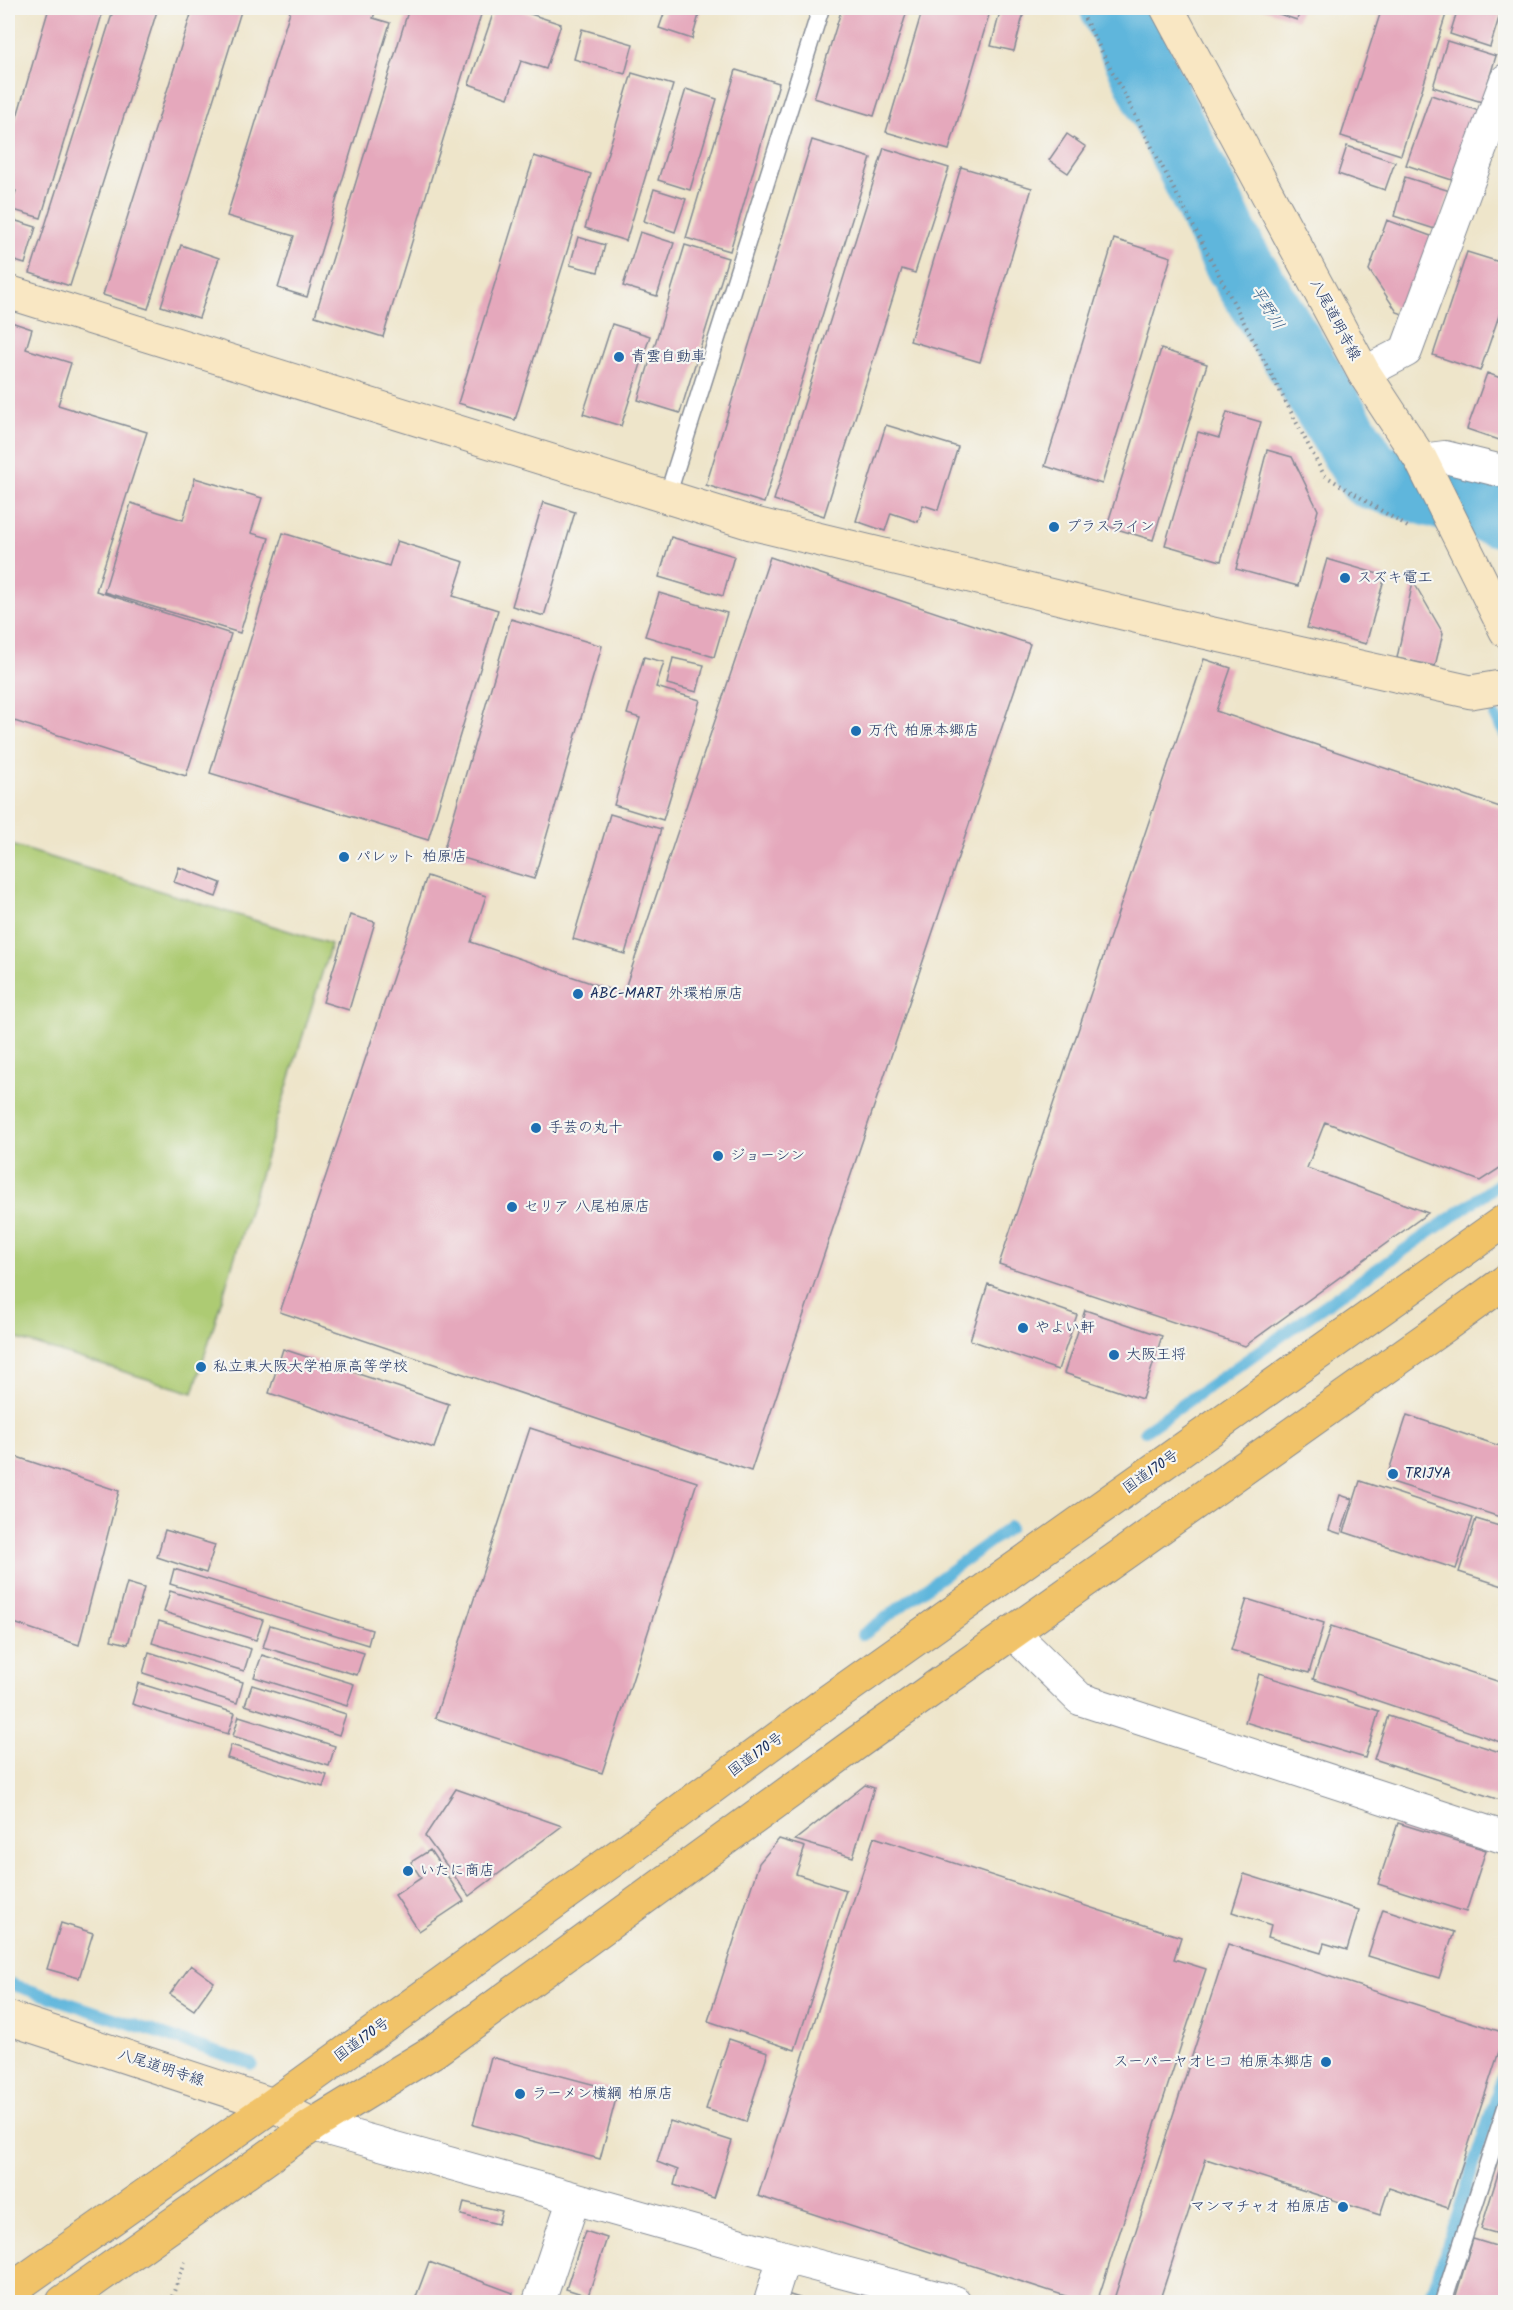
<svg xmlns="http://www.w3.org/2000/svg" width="1513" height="2310" viewBox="0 0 1513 2310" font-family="Kalam,'Klee One',sans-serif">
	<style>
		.green { fill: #adcb73; stroke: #647d68; stroke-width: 1.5 }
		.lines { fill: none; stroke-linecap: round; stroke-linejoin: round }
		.stream { stroke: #5fb6dc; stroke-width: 12 }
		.river { stroke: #5fb6dc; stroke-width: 68 }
		.building { fill: #e5a8bc }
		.lane-casing { stroke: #848a94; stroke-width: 19 }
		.street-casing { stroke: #848a94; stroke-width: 34 }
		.secondary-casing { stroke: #848a94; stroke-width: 35 }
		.highway-casing { stroke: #848a94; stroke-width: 35 }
		.path { stroke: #848a94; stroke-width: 4; stroke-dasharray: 1.5 4.5; stroke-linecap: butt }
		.lane { stroke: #fff; stroke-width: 16 }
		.street { stroke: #fff; stroke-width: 32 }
		.secondary { stroke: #f9e7c3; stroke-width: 33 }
		.highway { stroke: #f1c369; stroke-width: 33 }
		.poi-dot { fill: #1f6fb2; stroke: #f6f6f2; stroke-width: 2 }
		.labels { text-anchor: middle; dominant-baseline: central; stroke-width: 4.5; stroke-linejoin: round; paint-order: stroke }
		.street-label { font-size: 15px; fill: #1b2f5e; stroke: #f6f6f2 }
		.poi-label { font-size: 15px; fill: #1b2f5e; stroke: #f6f6f2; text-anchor: start }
		.water-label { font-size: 16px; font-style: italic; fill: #2f5884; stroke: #f6f6f2 }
	</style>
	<rect width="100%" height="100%" fill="#f6f6f2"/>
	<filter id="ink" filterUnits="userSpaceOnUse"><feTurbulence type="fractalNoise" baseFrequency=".0167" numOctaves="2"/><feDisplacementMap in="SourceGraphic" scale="12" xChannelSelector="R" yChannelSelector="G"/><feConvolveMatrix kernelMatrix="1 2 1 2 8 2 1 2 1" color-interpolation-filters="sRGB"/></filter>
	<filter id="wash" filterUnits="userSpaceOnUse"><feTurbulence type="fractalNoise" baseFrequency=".008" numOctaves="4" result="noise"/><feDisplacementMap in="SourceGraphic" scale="24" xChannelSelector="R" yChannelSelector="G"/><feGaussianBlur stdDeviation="1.35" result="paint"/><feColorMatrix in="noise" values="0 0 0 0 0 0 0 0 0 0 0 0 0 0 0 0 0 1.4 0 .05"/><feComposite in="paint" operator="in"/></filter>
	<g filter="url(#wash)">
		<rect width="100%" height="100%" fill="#eee5ca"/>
		<path class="green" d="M8,844L331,944L193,1393L8,1336Z"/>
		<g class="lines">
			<path class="stream" d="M1370,475L1379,489
				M1495,717L1506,736
				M1145,1431L1506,1179
				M862,1635L1010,1527
				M8,1983L252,2064
				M1429,2302L1506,2066"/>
			<path class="river" d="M1114,8L1234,256L1370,475L1506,515"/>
		</g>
		<g id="blocks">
			<path class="building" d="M49,8H104L41,218L10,209L16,191L8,188V147Z
				M114,8H158L70,286L30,273Z
				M193,8H242L148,309L103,295Z
				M291,8H377L373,18L390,23L307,297L278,288L294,236L227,216Z
				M409,8H483L383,337L315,316Z
				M495,8H512L561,24L546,69L521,61L508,98L469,84Z
				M666,8H701L692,39L659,28Z
				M842,8H908L874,116L814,98Z
				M923,8H991L949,150L886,132Z
				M1001,8H1025L1014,51L991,46Z
				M1261,8H1301L1297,20Z
				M1382,8H1448L1401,155L1341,136Z
				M1458,8H1502L1490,47L1450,34Z
				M582,29L633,44L625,74L574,59Z
				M1447,41L1496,56L1482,102L1433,87Z
				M736,70L779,83L730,251L686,238Z
				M632,73L673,85L626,241L585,228Z
				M686,89L717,99L690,190L658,180Z
				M1431,95L1479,111L1455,181L1406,165Z
				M1067,134L1086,147L1068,173L1049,160Z
				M812,140L871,158L764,503L706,485Z
				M1347,146L1395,162L1385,190L1338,174Z
				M884,148L949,168L915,273L902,269L824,516L774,500Z
				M534,156L591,174L515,420L458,403Z
				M961,167L1032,188L980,362L910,341Z
				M1405,177L1450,191L1438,230L1394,216Z
				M654,189L686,199L675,232L644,221Z
				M10,219L36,227L25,264L8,259V228Z
				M1387,220L1439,239L1411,317L1397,312L1369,270Z
				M640,232L674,243L657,296L623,286Z
				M578,237L605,245L598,272L570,265Z
				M1114,239L1171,257L1102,484L1045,466Z
				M181,245L219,258L199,318L161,306Z
				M685,245L728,258L680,413L638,400Z
				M1467,252L1506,264V295L1480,371L1433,355Z
				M8,321L32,329L26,349L71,363L58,405L147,432L96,591L231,634L186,776L8,719Z
				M612,324L650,336L621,426L583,414Z
				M1161,349L1207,364L1153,540L1107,526Z
				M1487,373L1506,380L1505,442L1467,429Z
				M1227,412L1261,422L1221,561L1165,545L1198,432L1219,438Z
				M886,425L958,447L938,510L923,505L918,522L891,513L885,531L856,521Z
				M1267,450L1292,457L1318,510L1298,586L1236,569Z
				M195,478L262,498L251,533L269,538L240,633L104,592L131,503L183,520Z
				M543,502L575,512L544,616L512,606Z
				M283,533L389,566L397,541L464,562L453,596L498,610L428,840L210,773Z
				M671,537L734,556L723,596L659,577Z
				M770,557L1030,644L751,1471L280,1312L427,876L486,896L471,942L623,994Z
				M1327,559L1385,576L1366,644L1307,628Z
				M1413,581L1443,633L1435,666L1397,658Z
				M659,593L727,613L714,657L645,636Z
				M511,619L602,646L534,879L443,852Z
				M644,657L664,662L656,687L700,700L663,820L614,805L640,718L627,714Z
				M673,658L704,665L697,692L667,684Z
				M1204,659L1231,668L1216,711L1506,809V1164L1480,1181L1325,1122L1307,1168L1428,1213L1245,1346L999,1264Z
				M610,814L661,829L625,954L573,939Z
				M179,867L221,883L216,897L174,882Z
				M350,915L375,922L349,1010L323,1002Z
				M988,1284L1077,1315L1058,1370L970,1340Z
				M1085,1310L1162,1336L1142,1399L1064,1373Z
				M283,1349L449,1404L434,1448L269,1393Z
				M1407,1415L1506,1448V1519L1386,1480Z
				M530,1428L697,1482L602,1773L435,1718Z
				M8,1454L119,1491L79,1645L8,1621Z
				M1360,1481L1473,1518L1456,1569L1344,1532Z
				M1340,1495L1352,1499L1341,1534L1329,1530Z
				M1476,1519L1506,1528V1587L1459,1572Z
				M165,1530L215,1545L206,1573L157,1557Z
				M174,1569L372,1630L368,1645L170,1584Z
				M127,1583L144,1588L128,1644L111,1640Z
				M170,1591L263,1620L256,1640L164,1612Z
				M1247,1599L1324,1623L1309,1673L1231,1650Z
				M159,1621L251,1649L244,1671L152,1643Z
				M270,1625L364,1653L357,1675L263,1647Z
				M1331,1626L1506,1684V1744L1313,1679Z
				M149,1652L243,1682L237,1703L143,1673Z
				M262,1655L354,1684L347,1706L254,1677Z
				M1259,1674L1379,1711L1365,1758L1245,1722Z
				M138,1683L235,1713L228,1734L132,1704Z
				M252,1685L346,1714L339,1735L245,1705Z
				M239,1716L335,1746L329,1766L233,1736Z
				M1388,1716L1506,1754V1802L1374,1759Z
				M231,1745L327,1775L323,1787L227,1758Z
				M865,1785L874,1788L853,1857L795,1840Z
				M456,1789L562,1826L469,1896L425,1836Z
				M1398,1823L1486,1850L1466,1912L1378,1884Z
				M874,1837L1181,1937L1174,1959L1206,1969L1097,2302H1084L758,2196Z
				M779,1839L805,1847L796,1874L846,1890L795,2050L708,2021L759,1863Z
				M430,1850L464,1901L419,1931L395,1895L421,1878L411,1862Z
				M1244,1874L1359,1910L1347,1950L1324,1943L1321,1953L1268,1937L1271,1925L1232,1912Z
				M1383,1909L1454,1932L1439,1978L1368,1956Z
				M61,1923L93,1933L79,1978L47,1969Z
				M1228,1944L1505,2033L1448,2208L1389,2188L1380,2215L1206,2159L1159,2302H1113Z
				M191,1965L214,1982L194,2010L170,1994Z
				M729,2039L768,2052L746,2122L706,2109Z
				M491,2057L618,2091L600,2159L473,2125Z
				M670,2121L732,2141L714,2198L674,2185L678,2170L657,2162Z
				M1506,2148V2236L1481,2229Z
				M464,2202L502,2211L498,2224L461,2215Z
				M585,2231L607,2238L588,2296L566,2289Z
				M1473,2239L1506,2249V2295L1503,2302H1454Z
				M429,2262L513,2293L510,2302H414Z
				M787,2294L812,2302H784Z"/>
		</g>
	</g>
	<g filter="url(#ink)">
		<use href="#blocks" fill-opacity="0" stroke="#848a94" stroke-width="1.5"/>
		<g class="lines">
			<defs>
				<path id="lane" d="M667,497L821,8
					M1443,2302L1506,2107"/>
				<path id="street" d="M1364,373L1406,351L1506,80
					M1421,460L1445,457L1506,472
					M1012,1632L1080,1699L1506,1838
					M313,2125L784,2257L955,2302
					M539,2302L574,2198
					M770,2302L784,2257"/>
				<path id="secondary" d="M1167,8L1364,373L1421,460L1506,631
					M8,292L751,523L1164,623L1471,692L1506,686
					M8,2018L273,2105L313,2125"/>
				<path id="highway" d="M8,2292L273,2105L635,1844L827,1702L1506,1220
					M63,2302L313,2125L434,2051L858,1742L1436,1332L1506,1281"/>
			</defs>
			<use href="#lane" class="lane-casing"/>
			<use href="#street" class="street-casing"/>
			<use href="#secondary" class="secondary-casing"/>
			<use href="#highway" class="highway-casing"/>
			<path class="path" d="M1079,8L1324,475L1411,529
				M170,2302L185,2262"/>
			<use href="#lane" class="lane"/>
			<use href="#street" class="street"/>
			<use href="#secondary" class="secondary"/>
			<use href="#highway" class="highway"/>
		</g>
	</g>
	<g class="poi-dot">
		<circle cx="619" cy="357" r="6"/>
		<circle cx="1054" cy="527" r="6"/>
		<circle cx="1345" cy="578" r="6"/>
		<circle cx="856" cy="731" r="6"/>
		<circle cx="344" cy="857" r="6"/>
		<circle cx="578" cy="994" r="6"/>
		<circle cx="536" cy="1128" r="6"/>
		<circle cx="718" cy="1156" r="6"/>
		<circle cx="512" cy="1207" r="6"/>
		<circle cx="1023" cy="1328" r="6"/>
		<circle cx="1114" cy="1355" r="6"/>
		<circle cx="201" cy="1367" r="6"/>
		<circle cx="1393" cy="1474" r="6"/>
		<circle cx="408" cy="1871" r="6"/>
		<circle cx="1326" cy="2062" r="6"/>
		<circle cx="520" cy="2094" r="6"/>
		<circle cx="1343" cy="2207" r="6"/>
	</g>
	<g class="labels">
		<g class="street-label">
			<text transform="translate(1335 320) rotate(62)">八尾道明寺線</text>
			<text transform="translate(1151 1472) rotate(-35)">国道170号</text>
			<text transform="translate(756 1755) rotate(-36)">国道170号</text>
			<text transform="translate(362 2040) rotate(-36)">国道170号</text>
			<text transform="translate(161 2068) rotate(18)">八尾道明寺線</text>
		</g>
		<g class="poi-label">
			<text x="631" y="357">青雲自動車</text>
			<text x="1066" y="527">プラスライン</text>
			<text x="1357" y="578">スズキ電工</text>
			<text x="868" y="731">万代 柏原本郷店</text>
			<text x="356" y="857">パレット 柏原店</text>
			<text x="590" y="994">ABC-MART 外環柏原店</text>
			<text x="548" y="1128">手芸の丸十</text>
			<text x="730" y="1156">ジョーシン</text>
			<text x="524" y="1207">セリア 八尾柏原店</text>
			<text x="1035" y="1328">やよい軒</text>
			<text x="1126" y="1355">大阪王将</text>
			<text x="213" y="1367">私立東大阪大学柏原高等学校</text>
			<text x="1405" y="1474">TRIJYA</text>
			<text x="420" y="1871">いたに商店</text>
			<text x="1314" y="2062" text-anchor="end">スーパーヤオヒコ 柏原本郷店</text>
			<text x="532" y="2094">ラーメン横綱 柏原店</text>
			<text x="1331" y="2207" text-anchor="end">マンマチャオ 柏原店</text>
		</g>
		<g class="water-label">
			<text transform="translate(1267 308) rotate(58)">平野川</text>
		</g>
	</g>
	<rect width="1513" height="2310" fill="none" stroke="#f6f6f2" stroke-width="30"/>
</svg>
